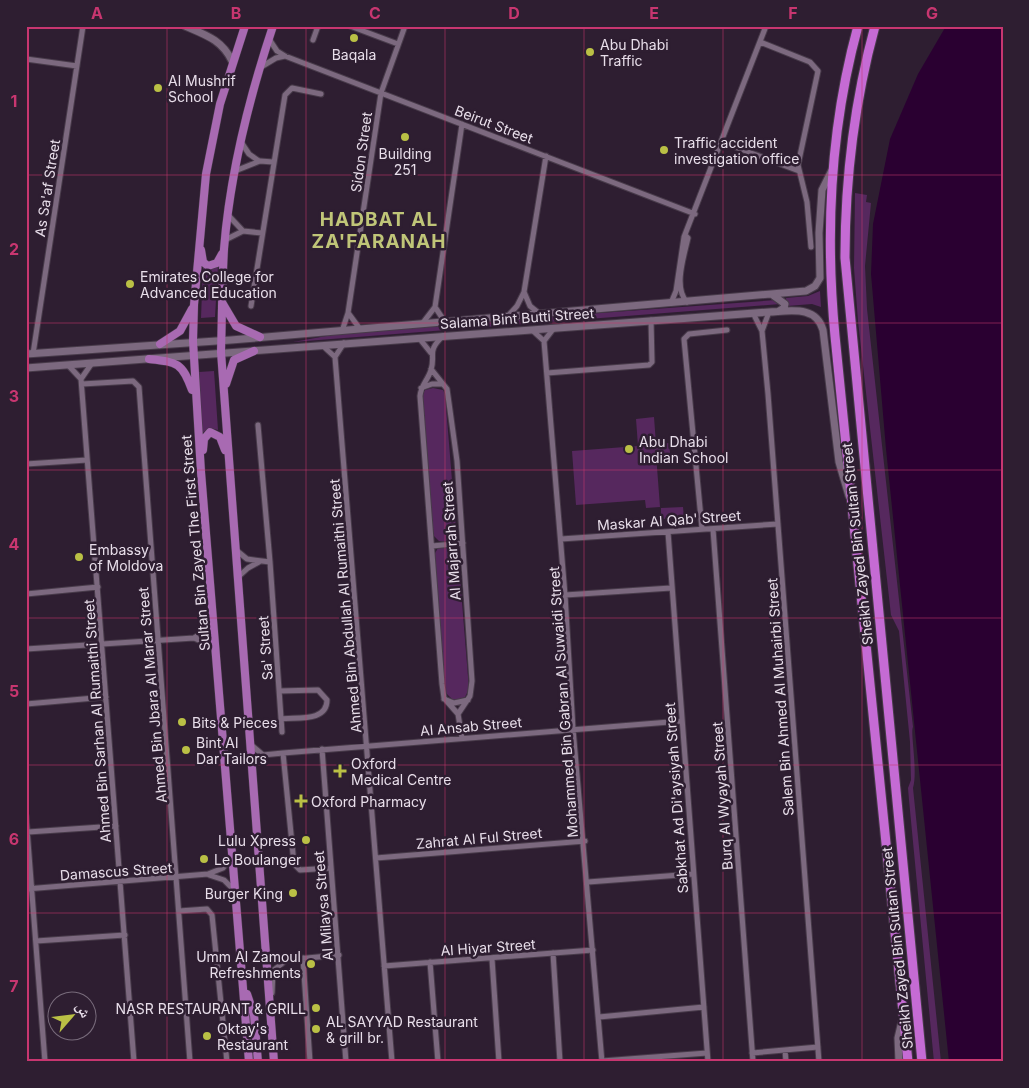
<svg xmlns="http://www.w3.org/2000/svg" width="1029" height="1088" viewBox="0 0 1029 1088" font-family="Inter,'Noto Naskh Arabic',sans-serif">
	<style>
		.green { fill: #56285e }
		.water { fill: #2a0031 }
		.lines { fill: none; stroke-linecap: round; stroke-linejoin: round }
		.street-casing { stroke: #483b4a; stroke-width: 7 }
		.secondary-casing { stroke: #483b4a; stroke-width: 9 }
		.primary-casing { stroke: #483b4a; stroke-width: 9 }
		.highway-casing { stroke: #483b4a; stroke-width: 11 }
		.street { stroke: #7c697f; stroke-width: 5 }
		.secondary { stroke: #7c697f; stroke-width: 7 }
		.primary { stroke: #a86ab2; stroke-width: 8 }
		.highway { stroke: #c56bd4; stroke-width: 9 }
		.grid { fill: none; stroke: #c83670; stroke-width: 1; stroke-opacity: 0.55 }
		.poi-dot { fill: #bac045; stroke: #2e1e31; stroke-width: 2 }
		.labels { text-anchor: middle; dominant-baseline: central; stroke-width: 5; stroke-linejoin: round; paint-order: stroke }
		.poi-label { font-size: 14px; fill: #e8deea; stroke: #2e1e31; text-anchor: start }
		.street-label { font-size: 14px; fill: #e8deea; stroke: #2e1e31 }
		.district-label { font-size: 19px; font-weight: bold; letter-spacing: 1px; fill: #c0c578; stroke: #2e1e31 }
		.neatline { fill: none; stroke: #c83670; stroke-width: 2 }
		.grid-label { font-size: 16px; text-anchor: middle; font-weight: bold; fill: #c83670 }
	</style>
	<rect width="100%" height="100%" fill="#2e1e31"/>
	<path class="green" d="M855,193L867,195L866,202L871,203L865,266L867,309L913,727C910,732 918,771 913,788L941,1062H934L909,800L908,788L911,780L910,742L899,631L891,615L858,321L854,268Z
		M203,265L213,269L218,265L215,317L201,318Z
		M820,291L821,307L812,304L787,306L786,298L808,296Z
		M776,300L780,304L293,342L332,335L425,326Z
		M214,371L218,430L210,428L202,433L199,372Z
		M433,388L443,390L445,394L456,530L452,539L445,542L439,541L432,534L421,396L425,390Z
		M654,417L656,444L669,443L670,453L656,454L660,507L646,508L645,500L576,505L572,451L638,446L636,419Z
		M683,507L684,518L661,519V508Z
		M446,547L456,548L458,553L469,689L465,697L458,700L452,699L445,692L434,555L438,548Z"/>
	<path class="water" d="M946,26H1003V1062H949L886,449L871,274L873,224L890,139L918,74Z"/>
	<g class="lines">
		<defs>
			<path id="street" d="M350,26L398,44
				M269,39L277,51L285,56L695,214
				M313,40L318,26
				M760,42L810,62L818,71L798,165L807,202L811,247
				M26,59L77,66
				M261,67L276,58L285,56
				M241,142L249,154L259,161
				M722,142L799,171
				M235,171L260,161L273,162
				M228,215L243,231
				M686,236L688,238C684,256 673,288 687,302
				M225,240L243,231L262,233
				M524,292L530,306L540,314
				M671,303L676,291L684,237L766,26
				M251,306L285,95L292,88L321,94
				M435,307L445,322
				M753,313L762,331L768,394L819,1062
				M349,314L360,329
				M507,317L517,306L524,292L546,156
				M422,324L435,307L462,124
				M554,328L544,341L565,595L573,729L602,1062
				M532,330L544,341
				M342,331L348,313L381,93L405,26
				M762,331L769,312
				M443,336C426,352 436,354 431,370C428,380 421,385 420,396L442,684L444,698L458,714L462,738
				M419,338L431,353
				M344,343L335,357L392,1062
				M323,346L335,357
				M33,354L83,26
				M68,365L81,379L134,1062
				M431,369L447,389L449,403L457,461L472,681L470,696L458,714
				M547,373L649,365L652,362L651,320
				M81,379L92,363
				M82,384L133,381L139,387L190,1062
				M421,388L432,384H443
				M258,425L270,562L282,732
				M26,464L87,460
				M702,529L684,339L689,334L727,330
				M713,529L753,1062
				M668,532L708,1062
				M561,539L778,524
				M432,546L463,543
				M236,550L247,559L270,562
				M238,577L248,568L259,562
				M26,594L98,587
				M565,595L671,588
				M194,638L207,630L213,620
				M26,649L194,638L210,645L215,650
				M279,691L318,690L327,700C327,722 297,717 281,719
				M444,699L454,703L468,700
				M26,704L106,697
				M250,744L263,755
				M322,749L346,1062
				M283,753L294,864L300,870L331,868
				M252,766L263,755L283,753L682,721
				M26,816L45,1062
				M28,832L116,826
				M376,858L585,841
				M209,875L224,880L235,891
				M588,882L693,874
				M26,889L208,874L223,868L232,857
				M179,911L207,909L212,915L227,1062
				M36,941L125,935
				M553,953L560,1062
				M303,958L310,1062
				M492,959L499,1062
				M430,962L438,1062
				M384,966L593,950
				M272,993L273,971L286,960L339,955
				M599,1017L704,1007
				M785,1050L786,1062
				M752,1053L818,1047
				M602,1061L707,1053"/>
			<path id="secondary" d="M185,26C206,35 222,40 232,61
				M774,296L785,304L784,308L779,311
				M26,354L231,340L806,291L815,286L820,278L819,233L822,190L832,170
				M26,368L769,312C790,311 816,305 823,330L839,462L849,496
				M899,1062L898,1038L902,1021"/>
			<path id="primary" d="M245,26L220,104L206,174L194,305L193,341L201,472L249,1062
				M273,26C249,98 230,174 224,249C222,284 222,318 221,352L274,1062
				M201,250L203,262L208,266L217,263L222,254
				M223,304L236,326L260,337
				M160,344L180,331L192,309
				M149,359C177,362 182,362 192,390
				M226,384L234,360L254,351
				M203,450L204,439L210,432L220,437L225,450
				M247,994L254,1015L258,1062"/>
			<path id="highway" d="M858,26C830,128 825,231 835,336L908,1062
				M875,26C854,103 845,179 845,258L922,1062"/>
		</defs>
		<use href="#street" class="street-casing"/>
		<use href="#secondary" class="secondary-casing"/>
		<use href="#primary" class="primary-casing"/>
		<use href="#highway" class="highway-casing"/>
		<use href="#street" class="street"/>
		<use href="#secondary" class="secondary"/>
		<use href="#primary" class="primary"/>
		<use href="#highway" class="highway"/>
	</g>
	<path class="grid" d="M167,26V1062M306,26V1062M445,26V1062M584,26V1062M723,26V1062M862,26V1062M26,175H1003M26,323H1003M26,470H1003M26,618H1003M26,765H1003M26,913H1003"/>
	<g class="poi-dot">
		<circle cx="354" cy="38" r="5"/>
		<circle cx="590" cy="52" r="5"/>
		<circle cx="158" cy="88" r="5"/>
		<circle cx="405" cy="137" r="5"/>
		<circle cx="664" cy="150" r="5"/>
		<circle cx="130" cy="284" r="5"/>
		<circle cx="629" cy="449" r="5"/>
		<circle cx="79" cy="557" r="5"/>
		<circle cx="182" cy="722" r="5"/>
		<circle cx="186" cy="750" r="5"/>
		<path d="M337.5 763.5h5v5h5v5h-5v5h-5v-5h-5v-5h5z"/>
		<path d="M298.5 793.5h5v5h5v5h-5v5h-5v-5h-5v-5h5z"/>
		<circle cx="306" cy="840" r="5"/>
		<circle cx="204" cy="859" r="5"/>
		<circle cx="293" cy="893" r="5"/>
		<circle cx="311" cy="964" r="5"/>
		<circle cx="316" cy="1008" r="5"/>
		<circle cx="316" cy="1029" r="5"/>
		<circle cx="207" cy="1036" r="5"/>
	</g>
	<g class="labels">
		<g class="poi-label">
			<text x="600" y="44">Abu Dhabi<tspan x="600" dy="16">Traffic</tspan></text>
			<text x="354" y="54" text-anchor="middle">Baqala</text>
			<text x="168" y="80">Al Mushrif<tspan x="168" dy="16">School</tspan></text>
			<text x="674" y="142">Traffic accident<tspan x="674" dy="16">investigation office</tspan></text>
			<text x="405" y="153" text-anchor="middle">Building<tspan x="405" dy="16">251</tspan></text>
			<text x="140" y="276">Emirates College for<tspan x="140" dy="16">Advanced Education</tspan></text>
			<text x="639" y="441">Abu Dhabi<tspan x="639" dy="16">Indian School</tspan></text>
			<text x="89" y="549">Embassy<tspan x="89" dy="16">of Moldova</tspan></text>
			<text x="192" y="722">Bits &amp; Pieces</text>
			<text x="196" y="742">Bint Al<tspan x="196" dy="16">Dar Tailors</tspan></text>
			<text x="351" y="763">Oxford<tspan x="351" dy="16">Medical Centre</tspan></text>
			<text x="311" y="801">Oxford Pharmacy</text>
			<text x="296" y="840" text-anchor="end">Lulu Xpress</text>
			<text x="214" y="859">Le Boulanger</text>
			<text x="283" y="893" text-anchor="end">Burger King</text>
			<text x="301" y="956" text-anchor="end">Umm Al Zamoul<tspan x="301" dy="16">Refreshments</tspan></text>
			<text x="306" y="1008" text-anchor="end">NASR RESTAURANT &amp; GRILL</text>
			<text x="326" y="1021">AL SAYYAD Restaurant<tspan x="326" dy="16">&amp; grill br.</tspan></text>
			<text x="217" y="1028">Oktay's<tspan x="217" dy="16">Restaurant</tspan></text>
		</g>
		<g class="street-label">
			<text transform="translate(494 124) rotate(21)">Beirut Street</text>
			<text transform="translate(361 152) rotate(-82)">Sidon Street</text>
			<text transform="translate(47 188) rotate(-81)">As Sa'af Street</text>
			<text transform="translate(517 318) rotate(-4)">Salama Bint Butti Street</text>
			<text transform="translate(669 520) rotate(-4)">Maskar Al Qab' Street</text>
			<text transform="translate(451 541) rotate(-94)">Al Majarrah Street</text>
			<text transform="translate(195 543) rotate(-95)">Sultan Bin Zayed The First Street</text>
			<text transform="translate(857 544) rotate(-96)">Sheikh Zayed Bin Sultan Street</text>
			<text transform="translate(345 606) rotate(-95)">Ahmed Bin Abdullah Al Rumaithi Street</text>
			<text transform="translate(265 648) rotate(-94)">Sa' Street</text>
			<text transform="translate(152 695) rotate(-95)">Ahmed Bin Jbara Al Marar Street</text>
			<text transform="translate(780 697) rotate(-94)">Salem Bin Ahmed Al Muhairbi Street</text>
			<text transform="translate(563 702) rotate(-94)">Mohammed Bin Gabran Al Suwaidi Street</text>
			<text transform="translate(97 721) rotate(-94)">Ahmed Bin Sarhan Al Rumaithi Street</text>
			<text transform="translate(471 726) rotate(-5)">Al Ansab Street</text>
			<text transform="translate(722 796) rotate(-94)">Burq Al Wyayah Street</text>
			<text transform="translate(676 798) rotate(-94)">Sabkhat Ad Di'aysiyah Street</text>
			<text transform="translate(479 838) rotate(-5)">Zahrat Al Ful Street</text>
			<text transform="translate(116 871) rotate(-4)">Damascus Street</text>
			<text transform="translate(323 906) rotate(-95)">Al Milaysa Street</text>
			<text transform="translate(488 947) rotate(-4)">Al Hiyar Street</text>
			<text transform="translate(897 948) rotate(-96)">Sheikh Zayed Bin Sultan Street</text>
		</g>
		<g class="district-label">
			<text x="379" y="219">HADBAT AL<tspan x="379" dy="22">ZA'FARANAH</tspan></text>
		</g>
	</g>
	<rect width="1029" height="1088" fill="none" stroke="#2e1e31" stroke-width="55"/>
	<g transform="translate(72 1016) rotate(62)"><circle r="24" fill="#2e1e31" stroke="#786b7b"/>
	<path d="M0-4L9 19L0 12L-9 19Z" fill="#bac045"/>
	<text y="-8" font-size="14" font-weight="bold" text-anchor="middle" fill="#e8deea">ش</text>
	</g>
	<rect x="28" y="28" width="974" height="1032" class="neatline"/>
	<g class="grid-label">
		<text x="97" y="19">A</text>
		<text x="236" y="19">B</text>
		<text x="375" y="19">C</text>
		<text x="514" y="19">D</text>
		<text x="654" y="19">E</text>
		<text x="793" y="19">F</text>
		<text x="932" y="19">G</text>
		<text x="14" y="107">1</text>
		<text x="14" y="255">2</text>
		<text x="14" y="402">3</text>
		<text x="14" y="550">4</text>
		<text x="14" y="697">5</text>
		<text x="14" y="845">6</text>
		<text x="14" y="992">7</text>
	</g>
</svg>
